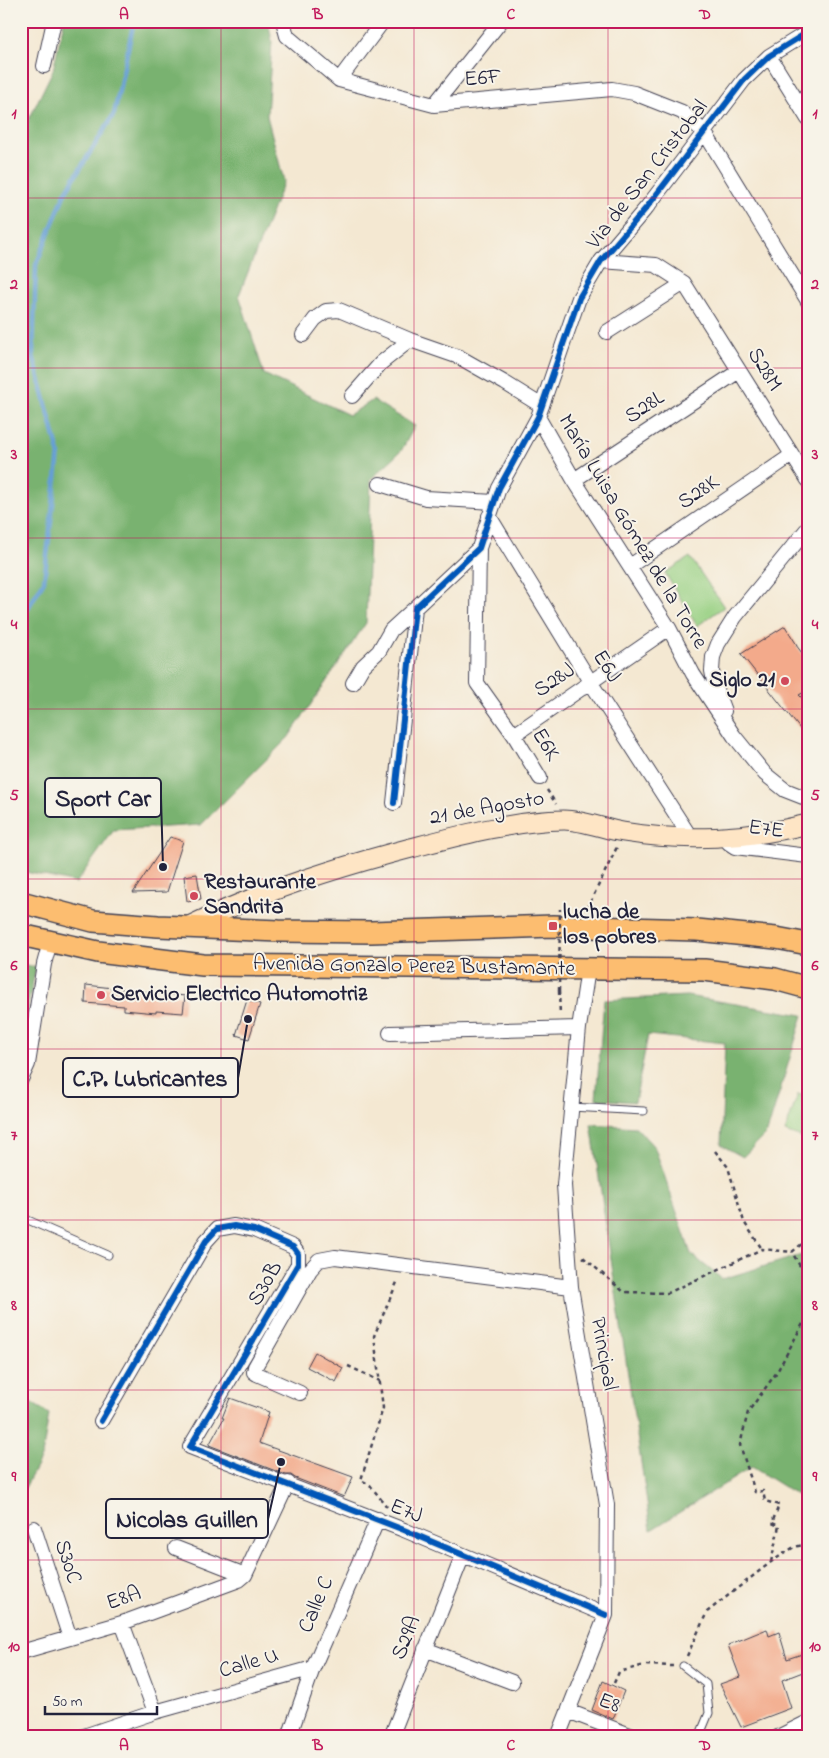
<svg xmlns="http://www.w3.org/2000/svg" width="829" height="1758" viewBox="0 0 829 1758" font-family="'Indie Flower',sans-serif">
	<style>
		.green { fill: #97d082; stroke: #5c795e }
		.forest { fill: #79b270; stroke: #4e6a56 }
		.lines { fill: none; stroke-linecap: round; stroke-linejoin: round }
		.stream { stroke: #659fd4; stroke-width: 4.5 }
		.building { fill: #f3aa8b }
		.lane-casing { stroke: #424052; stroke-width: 9 }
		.street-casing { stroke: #424052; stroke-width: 16 }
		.secondary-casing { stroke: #424052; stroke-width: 21 }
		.primary-casing { stroke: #424052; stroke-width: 24 }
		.path { stroke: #424052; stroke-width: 2.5; stroke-dasharray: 4 4; stroke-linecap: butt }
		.lane { stroke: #fff; stroke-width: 7 }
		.street { stroke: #fff; stroke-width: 14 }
		.secondary { stroke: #fee5c5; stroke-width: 19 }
		.primary { stroke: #fcbd6f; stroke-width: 21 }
		.path-bridge { stroke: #424052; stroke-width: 2.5; stroke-dasharray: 4 4; stroke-linecap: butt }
		.cycleway-casing { stroke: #f7f3e8; stroke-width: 9 }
		.cycleway { stroke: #0057b8; stroke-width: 6 }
		.grid { fill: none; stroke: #c2185b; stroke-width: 1; stroke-opacity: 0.55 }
		.poi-dot { fill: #d1495b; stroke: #f7f3e8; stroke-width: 2 }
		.labels { text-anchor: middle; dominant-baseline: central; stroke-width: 4; stroke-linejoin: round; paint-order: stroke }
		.street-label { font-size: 22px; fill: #22223b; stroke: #f7f3e8 }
		.poi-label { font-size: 22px; font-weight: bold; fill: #22223b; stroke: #f7f3e8; text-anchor: start }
		.leader { fill: none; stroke: #22223b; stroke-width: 2 }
		.callout-dot { fill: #22223b; stroke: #f7f3e8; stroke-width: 2 }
		.callout { fill: #f7f3e8; stroke: #22223b; stroke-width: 2 }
		.callout-label { font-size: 24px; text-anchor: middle; font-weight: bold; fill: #22223b }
		.neatline { fill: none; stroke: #c2185b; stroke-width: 2 }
		.grid-label { font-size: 16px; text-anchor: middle; font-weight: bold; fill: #c2185b }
	</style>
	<rect width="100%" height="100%" fill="#f7f3e8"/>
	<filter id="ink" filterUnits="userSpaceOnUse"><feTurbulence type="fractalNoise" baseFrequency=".02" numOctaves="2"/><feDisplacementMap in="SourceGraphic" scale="10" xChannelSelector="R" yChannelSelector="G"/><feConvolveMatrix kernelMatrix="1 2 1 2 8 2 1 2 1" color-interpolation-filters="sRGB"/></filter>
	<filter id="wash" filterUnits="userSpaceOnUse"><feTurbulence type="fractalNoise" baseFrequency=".0096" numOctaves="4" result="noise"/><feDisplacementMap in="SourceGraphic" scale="20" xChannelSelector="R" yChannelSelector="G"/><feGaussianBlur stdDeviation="1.12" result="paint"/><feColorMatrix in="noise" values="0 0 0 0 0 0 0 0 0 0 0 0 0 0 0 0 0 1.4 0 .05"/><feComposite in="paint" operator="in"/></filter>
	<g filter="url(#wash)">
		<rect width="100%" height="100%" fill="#f4e8d2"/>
		<path class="green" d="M690,557L724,607L697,626L665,573Z
			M798,1094L808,1097V1140L785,1132Z"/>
		<path class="forest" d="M64,21H268L272,41L267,116L284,181L239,295L264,374L349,415L373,400L415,426L401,451L371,479L366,623L288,738L201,825L114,830L76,883L21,871V135L53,70Z
			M21,964L36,967L21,1040Z
			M687,996L803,1015L767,1133L743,1157L721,1145L725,1043L648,1035L635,1102L596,1099L604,1000Z
			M591,1124L636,1127L655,1148L691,1254L722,1279L808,1253V1502L752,1467L651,1530Z
			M21,1396L49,1414L42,1456L21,1495Z"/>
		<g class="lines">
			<path class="stream" d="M21,612L25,613L44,581L59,453L33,355L36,265L65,193L114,114L134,21"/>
		</g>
		<g id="blocks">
			<path class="building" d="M785,626L797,645H796L808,661V690L799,695L808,704V739L741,654Z
				M170,837L183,841L167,892L133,893Z
				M197,874L201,899L187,901L184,876Z
				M86,985L185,996L183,1013L156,1011V1013L124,1010V1006L85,1003Z
				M247,1000L260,1004L249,1039L236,1035Z
				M315,1352L343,1368L336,1382L307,1367Z
				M230,1398L269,1412L259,1443L353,1477L344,1497L295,1478L291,1475H286L209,1445L224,1418H222Z
				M767,1629L769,1636L779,1632L787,1659L808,1652V1670L782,1680L791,1708L741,1727L720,1684L740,1677L728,1645Z
				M603,1681L624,1691L613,1719L592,1710Z"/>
		</g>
	</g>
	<g filter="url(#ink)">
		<use href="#blocks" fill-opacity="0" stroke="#424052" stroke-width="1"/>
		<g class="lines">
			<defs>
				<path id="lane" d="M571,1107L644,1111
					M21,1217L108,1255
					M683,1666L706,1684L709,1713L699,1737"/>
				<path id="street" d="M283,21L287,36L339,80L434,105L612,89L634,93L682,112L705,133L808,301
					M769,56L808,119
					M44,66L54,21
					M339,80L383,21
					M434,105L501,21
					M601,261L656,265L684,283L808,480
					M607,332L684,283
					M303,335L315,319L326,311L339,310L410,340L459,357L505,383L542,406
					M352,396L381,363L410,340
					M538,417L574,480L669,628L693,674L734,736L765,774L785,790L808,799
					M574,480L739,371
					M380,484L426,498L494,502
					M489,516L591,683L691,838
					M479,548L477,683L514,735L540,778
					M630,566L792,455
					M353,683L363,666L379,651L391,630L415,608
					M724,711L715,687L712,671L713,657L718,644L735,617L808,528
					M514,735L669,628
					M394,803L415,608L479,548L499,488L538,417L579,298L601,261L647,207L744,80L769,56L808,32
					M726,836L729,843L735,847L808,856
					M390,1033L579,1028
					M21,1079L28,1064L44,964L50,942
					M300,1393L257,1374L254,1372L255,1367L310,1270L319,1260L335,1257L571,1287
					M101,1421L206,1241L217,1229L234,1226L254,1230L293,1247L298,1254V1264L190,1447L404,1530L606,1615
					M34,1528L70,1638
					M176,1548L245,1575
					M122,1623L155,1712
					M425,1649L512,1682
					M21,1652L122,1623L239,1580L245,1575L288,1483
					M568,1711L635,1737
					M81,1737L155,1712L313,1668
					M289,1737L313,1668L378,1519
					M391,1737L463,1555
					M558,1737L606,1615L607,1505L571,1287L564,1185L579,1028L588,969
					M778,1737L808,1722"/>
				<path id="secondary" d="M187,927C259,892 334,868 411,848C461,835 512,821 564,820C582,820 605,829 623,832C684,842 749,839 808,824"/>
				<path id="primary" d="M21,902L93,921L158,926L279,931L371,932L553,926L697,930L776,938L808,944
					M21,935L98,952L203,965L704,970L775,979L808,988"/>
			</defs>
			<use href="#lane" class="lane-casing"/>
			<use href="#street" class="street-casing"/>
			<use href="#secondary" class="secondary-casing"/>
			<use href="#primary" class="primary-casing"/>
			<path class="path" d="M547,790L556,804
				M587,909L617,847
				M559,991L560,1015
				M715,1151L728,1167L744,1222L762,1249
				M583,1257L624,1292L668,1293L762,1249L792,1252L808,1239
				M348,1366L380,1381
				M387,1507L370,1485L361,1480L383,1408L374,1336L398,1280
				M771,1562L779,1526L772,1523L779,1505L765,1501L763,1491L755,1492L740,1445L748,1412L777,1372L807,1316L805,1275L792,1252
				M687,1656L707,1612L771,1562L794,1547L808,1544
				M614,1683L619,1672L645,1665L673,1666"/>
			<use href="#lane" class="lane"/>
			<use href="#street" class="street"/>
			<use href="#secondary" class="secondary"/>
			<use href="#primary" class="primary"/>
			<path class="path-bridge" d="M559,991L560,909"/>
			<defs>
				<path id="cycleway" d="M394,803L415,608L479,548L499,488L538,417L579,298L601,261L647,207L744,80L769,56L808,32
					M101,1421L206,1241L217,1229L234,1226L254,1230L293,1247L298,1254V1264L190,1447L404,1530L606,1615"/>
			</defs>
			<use href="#cycleway" class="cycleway-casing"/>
			<use href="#cycleway" class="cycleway"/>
		</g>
	</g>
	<path class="grid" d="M221,21V1737M414,21V1737M608,21V1737M21,198H808M21,368H808M21,538H808M21,709H808M21,879H808M21,1049H808M21,1220H808M21,1390H808M21,1560H808"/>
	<g class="poi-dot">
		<circle cx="785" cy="681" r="5"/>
		<circle cx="194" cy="896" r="5"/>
		<rect x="548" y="921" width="10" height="10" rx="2.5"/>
		<circle cx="101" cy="995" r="5"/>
	</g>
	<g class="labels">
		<g class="street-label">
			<text transform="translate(483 79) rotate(-5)">E6F</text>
			<text transform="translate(648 175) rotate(-52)">Via de San Cristobal</text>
			<text transform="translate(764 370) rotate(58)">S28M</text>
			<text transform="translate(645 408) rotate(-34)">S28L</text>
			<text transform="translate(699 493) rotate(-34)">S28K</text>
			<text transform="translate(632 532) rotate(59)">María Luisa Gómez de la Torre</text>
			<text transform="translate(606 667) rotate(58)">E6J</text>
			<text transform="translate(555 681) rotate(-34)">S28J</text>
			<text transform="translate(545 745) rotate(59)">E6K</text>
			<text transform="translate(487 809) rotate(-10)">21 de Agosto</text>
			<text transform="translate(766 830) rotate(7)">E7E</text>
			<text transform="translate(414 967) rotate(1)">Avenida Gonzalo Perez Bustamante</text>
			<text transform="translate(266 1284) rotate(-60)">S30B</text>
			<text transform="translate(603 1354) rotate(80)">Principal</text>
			<text transform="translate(406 1512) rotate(22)">E7J</text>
			<text transform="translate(67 1562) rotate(72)">S30C</text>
			<text transform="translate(124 1599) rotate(-19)">E8A</text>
			<text transform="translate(317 1605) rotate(-67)">Calle C</text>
			<text transform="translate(407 1638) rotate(-68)">S29A</text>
			<text transform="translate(249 1664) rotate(-16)">Calle U</text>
			<text transform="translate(609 1704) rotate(21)">E8</text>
		</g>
		<g class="poi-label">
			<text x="775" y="681" text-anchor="end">Siglo 21</text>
			<text x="204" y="883">Restaurante<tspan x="204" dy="25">Sandrita</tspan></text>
			<text x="563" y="913">lucha de<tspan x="563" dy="25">los pobres</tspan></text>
			<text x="111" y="995">Servicio Electrico Automotriz</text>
		</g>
	</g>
	<path class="leader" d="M163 867L161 798M248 1019L238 1078M281 1462L268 1519"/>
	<g class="callout-dot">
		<circle cx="163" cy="867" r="5"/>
		<circle cx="248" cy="1019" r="5"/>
		<circle cx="281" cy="1462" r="5"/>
	</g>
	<g class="callout">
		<rect x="45" y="778" width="116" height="39" rx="5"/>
		<rect x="63" y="1058" width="175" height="39" rx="5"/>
		<rect x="106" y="1499" width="162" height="39" rx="5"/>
	</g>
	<g class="callout-label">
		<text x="103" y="806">Sport Car</text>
		<text x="150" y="1086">C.P. Lubricantes</text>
		<text x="187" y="1527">Nicolas Guillen</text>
	</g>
	<rect width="829" height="1758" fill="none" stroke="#f7f3e8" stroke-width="55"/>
	<path d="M45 1706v8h112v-8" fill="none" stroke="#22223b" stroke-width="2.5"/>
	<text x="52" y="1706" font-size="15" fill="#22223b" stroke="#f7f3e8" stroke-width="4" paint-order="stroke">50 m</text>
	<rect x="28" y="28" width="774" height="1702" class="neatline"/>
	<g class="grid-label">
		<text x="124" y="19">A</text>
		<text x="318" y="19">B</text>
		<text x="511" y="19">C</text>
		<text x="705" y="19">D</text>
		<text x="14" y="118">1</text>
		<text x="815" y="118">1</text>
		<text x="14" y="289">2</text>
		<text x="815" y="289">2</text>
		<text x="14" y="459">3</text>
		<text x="815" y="459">3</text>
		<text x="14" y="629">4</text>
		<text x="815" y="629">4</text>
		<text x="14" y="800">5</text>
		<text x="815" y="800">5</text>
		<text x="14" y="970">6</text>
		<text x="815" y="970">6</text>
		<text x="14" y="1140">7</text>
		<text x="815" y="1140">7</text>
		<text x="14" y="1310">8</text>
		<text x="815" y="1310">8</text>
		<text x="14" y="1481">9</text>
		<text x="815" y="1481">9</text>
		<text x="14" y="1651">10</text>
		<text x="815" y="1651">10</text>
		<text x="124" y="1750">A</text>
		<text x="318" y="1750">B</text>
		<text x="511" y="1750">C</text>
		<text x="705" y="1750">D</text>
	</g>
</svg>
